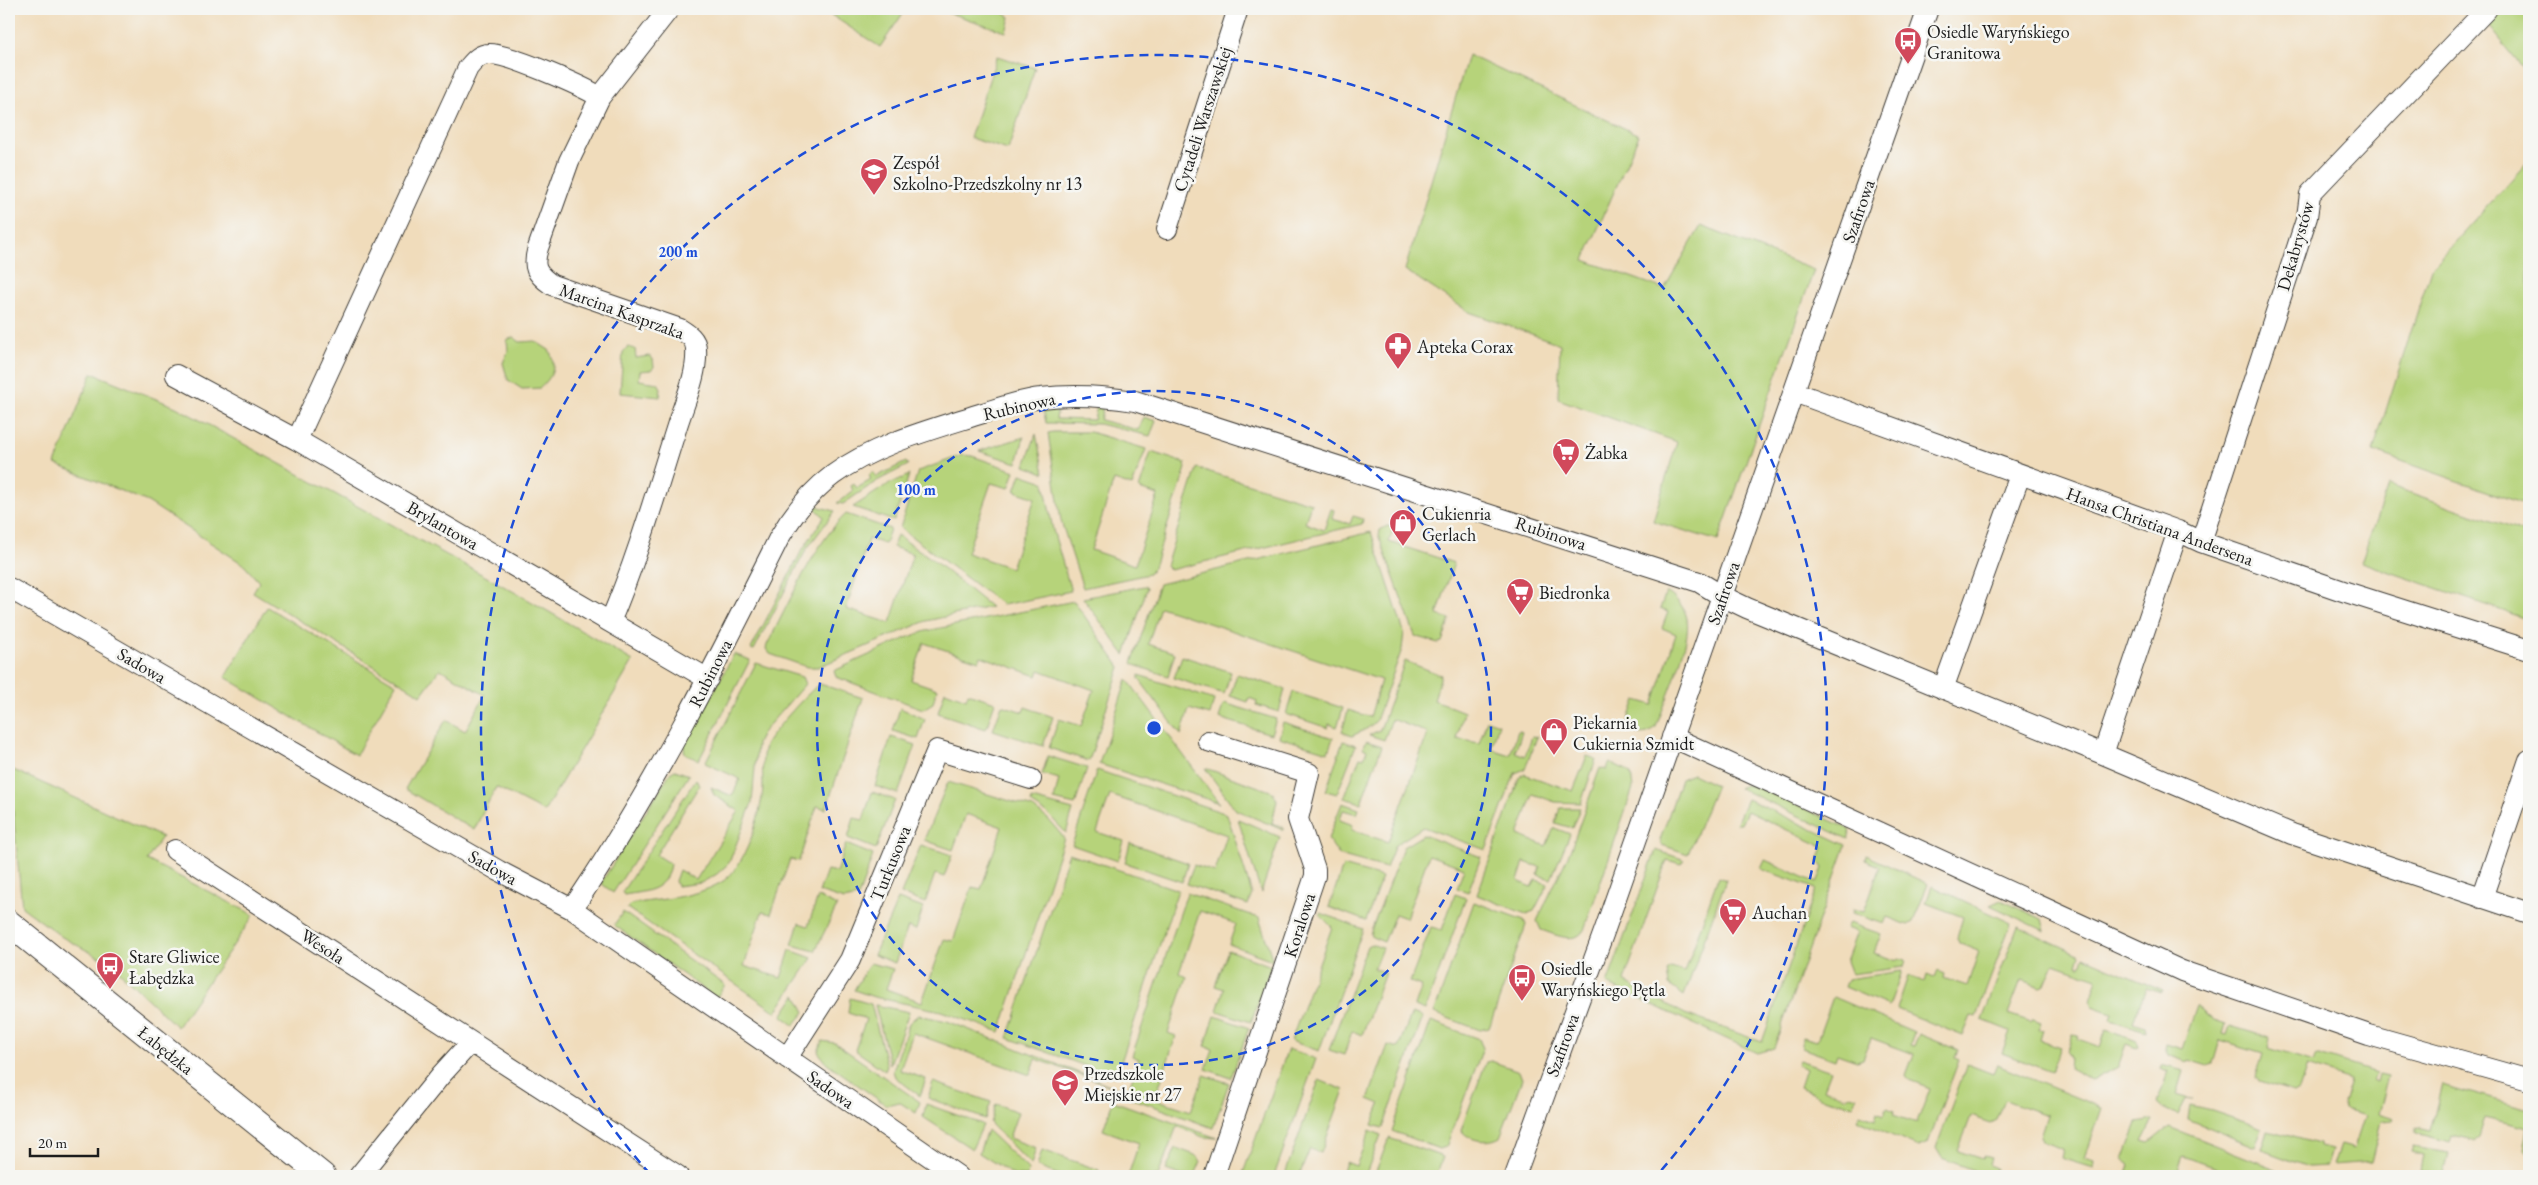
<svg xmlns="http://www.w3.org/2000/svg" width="2538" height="1185" viewBox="0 0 2538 1185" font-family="'EB Garamond',serif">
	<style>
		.green { fill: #b6d37a; stroke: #69784b }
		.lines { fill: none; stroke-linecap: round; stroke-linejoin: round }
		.minor-casing { stroke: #3c3934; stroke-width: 22 }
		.tertiary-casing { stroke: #3c3934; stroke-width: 27 }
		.minor { stroke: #fff; stroke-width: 20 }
		.tertiary { stroke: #fff; stroke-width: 25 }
		.ring { fill: none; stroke: #1d4ed8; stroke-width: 2.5; stroke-dasharray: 9 6 }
		.labels { text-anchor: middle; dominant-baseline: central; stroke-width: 5; stroke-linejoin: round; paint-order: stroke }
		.poi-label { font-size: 18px; fill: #1c1c1c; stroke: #f6f6f2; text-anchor: start }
		.street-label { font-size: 18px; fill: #1c1c1c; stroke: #f6f6f2 }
		.centre { fill: #1d4ed8; stroke: #f6f6f2; stroke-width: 2.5 }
		.ring-label { font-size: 15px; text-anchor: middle; font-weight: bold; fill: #1d4ed8; stroke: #f6f6f2; stroke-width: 5; stroke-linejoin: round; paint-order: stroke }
	</style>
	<rect width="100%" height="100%" fill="#f6f6f2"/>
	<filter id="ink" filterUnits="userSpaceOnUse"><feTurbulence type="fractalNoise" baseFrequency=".02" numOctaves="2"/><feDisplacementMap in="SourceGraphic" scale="10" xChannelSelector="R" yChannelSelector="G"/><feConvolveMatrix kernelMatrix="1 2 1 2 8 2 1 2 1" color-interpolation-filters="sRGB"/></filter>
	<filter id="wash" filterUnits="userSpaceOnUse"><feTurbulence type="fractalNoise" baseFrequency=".0096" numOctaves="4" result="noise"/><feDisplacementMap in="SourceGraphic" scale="20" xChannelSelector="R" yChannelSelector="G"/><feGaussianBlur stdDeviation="1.12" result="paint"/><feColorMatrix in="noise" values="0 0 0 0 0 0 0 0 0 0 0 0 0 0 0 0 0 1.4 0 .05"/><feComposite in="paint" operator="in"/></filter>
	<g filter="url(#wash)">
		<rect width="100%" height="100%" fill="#f0dcbb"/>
		<path class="green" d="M822,9H906L880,47Z
			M938,9H998L1010,17L1006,32Z
			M2477,9H2529V75L2481,16Z
			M1468,55L1639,135L1584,260L1664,289L1701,226L1814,270L1718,541L1653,521L1677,442L1558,399L1560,344L1469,312L1405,270Z
			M997,56L1035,68L1008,150L970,138Z
			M2529,160V506L2373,451L2431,269Z
			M513,337L520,342L535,341L549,350C557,365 553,377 540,388L522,389L508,380L503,363L508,351L507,340Z
			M628,347L635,349L636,358L649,356L653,359L654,367L651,370L640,371L639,380L658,383L661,388L660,397L620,393L623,352Z
			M92,373L176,407L527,599L633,661L544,812L496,787L474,830L405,789L446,720L465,731L485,695L440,669L421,695L253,592L259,582L243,564L148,502L55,464Z
			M1058,406L1056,419L1094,420L1097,406H1103L1100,420L1138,430L1144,417L1156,421L1150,436L1099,424L1046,423L1043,408Z
			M1053,432H1090L1146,449L1132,486L1114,480L1091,550L1135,565L1158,495L1139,489L1151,452L1185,463L1186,468L1154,567L1149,574L1083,588L1061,521L1048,433Z
			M1036,434L1044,473L1025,466Z
			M1024,437L1017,463L979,451Z
			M963,455L972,456L1015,471L1009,488L991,483L967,553L1011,568L1035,498L1015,491L1021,474L1044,482L1053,530L1071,591L1003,605L900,528L918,471Z
			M906,462L908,465L877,481L843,504L837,503L853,491L851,486L854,484L857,488L871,480L869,475L873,472L876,477Z
			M1197,468L1311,503L1305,523L1324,530L1331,509L1334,510L1332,519L1350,524L1353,516L1363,519L1362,524L1170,570L1166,566Z
			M909,475L894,521L853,507L887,485Z
			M2388,485L2529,534V620L2361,562Z
			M816,506L835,511L806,550L754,650L751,649L801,552L824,517L814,507Z
			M846,514L890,529L885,544L868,539L846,609L890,623L913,554L893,547L897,535L929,557L991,607L926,621L818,667H807L770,654L766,649L767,645C787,607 815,542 846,514Z
			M1387,526L1394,527L1389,542L1454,563L1437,615L1450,619L1442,642L1438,643L1415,636L1379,537L1380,530Z
			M1371,532L1404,632L1402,649L1376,721L1368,728L1352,736L1342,732L1348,710L1370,717L1381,680L1160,607L1148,644L1175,653L1168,676L1134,665L1132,663L1159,584Z
			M1144,586L1147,588L1125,655L1083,598Z
			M1666,592C1676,598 1685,607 1687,619C1692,642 1665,702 1656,727C1648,737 1636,734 1625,730L1636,700L1653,705L1676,634L1662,628L1668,612L1660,609Z
			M1074,601L1120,667L1089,761L1049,748L1059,719L1081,726L1094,690L1039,670L1037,676L981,656L979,661L924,643L911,680L937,689L933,703L923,709L836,677L834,671L906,638L926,631Z
			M267,607L396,684L356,755L225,677Z
			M734,654L750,660L699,760L686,755L684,750L685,744Z
			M1182,656L1231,672L1224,694L1174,678Z
			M1405,661L1441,675L1434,700L1464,712L1457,739L1479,743L1487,720L1499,724L1491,749L1510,755L1518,731L1522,732L1515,752L1525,756L1532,736L1537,737L1525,769L1515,773L1486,850L1423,827L1395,845L1386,868L1339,855L1328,839L1342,803L1359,809L1357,814L1343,810L1340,820L1353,825L1352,830L1388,842L1428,733L1392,719L1384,740L1369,735L1380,730Z
			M756,663L802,677L805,684L762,733L757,744L752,803L729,863L717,874L701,883L677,886L675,881L679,870L696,880L739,811L714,795L711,787L732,796L740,779L705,763Z
			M1237,674L1285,689L1279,712L1256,705L1257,701L1249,698L1248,702L1230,696Z
			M1139,675L1214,700L1210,715L1189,709L1181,735L1139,679Z
			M1127,679L1219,803L1099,764Z
			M820,684L863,698L826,809L817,806L799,861L790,859L771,914L762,912L744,966L781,978L790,950L812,958L776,1012L627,908L631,904C660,899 693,898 720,883C745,870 761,815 763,788C763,775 761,759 765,746C768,737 811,688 820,684Z
			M945,691L966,699L968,693L995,702L986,729L938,713Z
			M1293,692L1343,708L1337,727L1329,724L1328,728L1286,714Z
			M1224,703L1276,719L1271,734L1219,718Z
			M1002,705L1023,712L1025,707L1053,717L1043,746L993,730Z
			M900,708L925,719L918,739L893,731Z
			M1283,722L1333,738L1328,752L1279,737Z
			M891,737L916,745L898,794L875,786Z
			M1343,741L1356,745L1337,794L1326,791Z
			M1366,741L1382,746L1361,803L1344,798L1360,757L1364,758L1367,750L1363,748Z
			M1048,756L1087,768L1075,805L1054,800L1059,779L1042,774Z
			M1587,756L1596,759L1581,803L1555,802L1533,794L1518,835L1546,846L1554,828L1570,834L1551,879L1538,875L1540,867L1524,862L1518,881L1532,887L1536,880L1548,884L1534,911L1526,914L1477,895L1519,778L1524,774L1573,791Z
			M1609,763L1625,769L1631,774L1633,788L1584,930C1575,945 1554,934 1541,930L1537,921L1569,854L1600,768L1607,770Z
			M9,768L162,837L147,860L254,915L177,1027L110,963L62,937L22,907Z
			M1205,768L1273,792L1277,800L1272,823L1284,828L1283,830L1236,810Z
			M675,770L689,775L613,893L601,883L670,773Z
			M1097,770L1227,814L1252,894L1248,905L1187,884L1194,865L1215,872L1227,835L1110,795L1097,832L1124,841L1118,861L1072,845Z
			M1693,774L1716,785L1688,854L1662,845L1660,840L1681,779Z
			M696,779L699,786L656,855L670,864C666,891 647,891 624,895L622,892Z
			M948,782L1033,808L1048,819L1064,838L1000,1032L941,1011L874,997L854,990L870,963L893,969L886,989L922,1002L944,939L953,941L972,887L981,889L1002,827L966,814L953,850L924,840Z
			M1746,785L1756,786L1851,830L1848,839L1739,788Z
			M872,792L895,800L876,849L848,838L854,818L863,820Z
			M1032,799L1073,810L1066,833L1048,814L1031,803Z
			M1747,799L1846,845L1774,1048L1757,1053L1607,984L1656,850L1685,860L1681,864L1667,860L1624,981L1685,1014L1762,1042L1816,889L1761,869L1765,860L1817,883L1823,868L1818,861L1823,847L1747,811L1741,824H1736Z
			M1560,808H1580L1572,828L1555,823Z
			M1238,819L1280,837L1261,893Z
			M1423,835L1481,857L1468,892L1457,888L1464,868L1429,855L1406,918L1395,914L1384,942L1372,937L1370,934L1403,847Z
			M1130,843L1188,863L1182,882L1125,863Z
			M846,844L873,855L858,897L844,900L819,892L827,870L836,872Z
			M921,845L952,855L944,877L935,874L925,903L901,894Z
			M1069,853L1178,890L1116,1077L1008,1038Z
			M1866,855L1928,884L1913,922L1908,925L1887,917L1884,924L1852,913L1853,909L1864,912L1880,866L1865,860Z
			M1343,866L1382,877L1366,921L1329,907Z
			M1718,877L1726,880L1684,996L1669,985L1667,971L1671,968L1685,972Z
			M1932,886L2011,923L1976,1017L1971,1016L1963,1036L1897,1009L1908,976L1925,982L1927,975L1934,978L1937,971L1944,974L1943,978L1967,986L1979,951L1959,943L1957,938L1963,917L1926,903Z
			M1187,893L1259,918L1272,958V960L1229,944L1236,924L1200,911L1179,973L1187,977L1168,1033L1176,1036L1155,1099L1191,1111L1204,1075L1229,1083L1213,1128L1126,1096L1139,1059L1132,1056Z
			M1455,894L1466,898L1425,1010L1415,1006L1422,986L1410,982L1431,927L1442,930Z
			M818,897L837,906L815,951L792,945L799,923L808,926Z
			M898,899L923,908L916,930L908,927L895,963L874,955Z
			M2001,900L2042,919L2045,931L1990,905Z
			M1474,902L1524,920L1526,925L1489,1028L1480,1030L1434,1013Z
			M623,912L725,985L716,998L614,925Z
			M1321,913L1363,929L1319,1051L1291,1041L1332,927L1320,915Z
			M1849,923L1881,934L1874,953L1897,961L1899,958L1906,960L1904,967L1851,974L1846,961L1857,932L1846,928Z
			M2018,926L2080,955L2077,965L2081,966L2084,957L2163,991L2162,993L2146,988L2133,1022L2145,1026L2146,1031L2110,1020L2112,1013L2093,1006L2090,1000L2097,979L2054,964L2044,986L2041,987L2021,980L2008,1014L2031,1022L2033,1019L2041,1022L2038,1029L2043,1030L2040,1040L2061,1047L2051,1072L2002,1053L2010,1031L1982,1020Z
			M1371,944L1382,948L1374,968L1385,973L1362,1035L1352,1031L1344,1055L1329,1050L1367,946Z
			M1228,950L1271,966L1251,1022L1217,1011L1224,989L1215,986Z
			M1902,971L1889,1006L1844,987L1847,979Z
			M796,995L805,1012L794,1025L782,1016Z
			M1833,997L1914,1032L1910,1046L1914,1047L1919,1034L1958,1050L1955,1058L1959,1060L1928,1143L1918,1147L1857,1120L1860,1114L1875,1119L1877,1112L1884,1115L1887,1108L1894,1111L1893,1115L1917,1123L1930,1088L1909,1080L1906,1075L1914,1054L1871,1038L1863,1059L1857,1061L1837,1054L1835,1060L1802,1048V1037L1817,1041Z
			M850,998L871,1004L887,1066L885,1071L855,1050L866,1019L848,1013Z
			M875,1005L909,1012L890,1064Z
			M2197,1006L2214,1020L2226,1024L2223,1034L2227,1035L2230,1026L2270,1038L2268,1048L2314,1062L2317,1054L2376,1073L2373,1080L2377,1082L2379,1074L2388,1076L2378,1114L2394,1119L2393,1121L2381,1122L2371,1162L2333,1165L2340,1145L2354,1149L2365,1115L2345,1109L2343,1103L2350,1080L2307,1066L2299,1090L2294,1093L2259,1082L2256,1077L2263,1053L2220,1040L2213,1064L2208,1066L2188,1060L2187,1062L2168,1055L2165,1049L2166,1044L2182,1049Z
			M1412,1013L1423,1017L1383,1128L1372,1125L1380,1104L1368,1099L1388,1045L1398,1048Z
			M918,1015L947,1021L1117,1088L1036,1059L1030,1075L913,1033L900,1070L926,1079L920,1096L895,1077L893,1071L909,1023Z
			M1215,1016L1249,1028L1231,1078L1206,1069L1213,1049L1205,1046Z
			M1431,1021L1479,1039L1483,1048L1446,1147L1439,1149L1392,1131Z
			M2106,1030L2137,1041L2139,1046L2137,1048L2126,1044L2118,1067L2092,1080L2069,1068L2070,1058L2067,1052L2073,1034L2079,1035L2078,1039L2100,1047Z
			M822,1041L835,1043L920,1102L916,1113L899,1102L886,1105L827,1063L818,1052Z
			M1288,1049L1316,1059L1274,1176H1242Z
			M1799,1060L1831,1071L1824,1089L1847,1098L1849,1095L1857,1097L1853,1106L1820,1097L1800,1087L1806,1069L1797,1064Z
			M1491,1061L1519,1071L1522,1079L1500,1137C1488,1144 1469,1141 1461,1130L1486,1062Z
			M1967,1064L1993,1074L1997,1065L2102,1108L2085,1158L2095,1161L2094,1168L2061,1158L2063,1149L2043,1142L2040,1136L2047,1115L2005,1100L1997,1120L1991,1123L1971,1116L1958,1151L1982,1159L1983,1156L1991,1158L1989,1165L1996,1168L1994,1175L1998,1176H1988L1942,1158L1936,1148Z
			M2161,1065L2184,1071L2177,1095L2193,1100L2186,1099L2178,1115L2164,1109L2157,1103L2168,1072L2160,1069Z
			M1319,1080L1344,1090L1321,1153L1310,1149L1299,1176L1288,1174L1286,1171Z
			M933,1082L991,1102L985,1119L928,1098Z
			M2442,1085L2529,1109V1156L2524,1150L2528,1128L2485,1118L2479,1138L2474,1141L2452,1136L2450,1142L2416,1133V1128L2430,1131Z
			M1113,1101L1217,1138L1203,1137L1177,1126L1158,1176H1128L1139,1143L1103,1130Z
			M926,1104L982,1124L983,1125L972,1149L923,1117Z
			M996,1104L1018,1112L1009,1138L1036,1148L1031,1165L990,1123Z
			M2190,1106L2212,1111L2262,1128L2255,1147L2188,1119Z
			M2153,1120L2142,1141L2149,1143L2169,1127L2293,1176H2223L2225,1171L2183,1156L2176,1176H2126L2130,1165L2123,1160L2137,1123Z
			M987,1130L1028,1169L1027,1176H1015L979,1153Z
			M1370,1130L1381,1135L1365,1176H1341L1346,1162L1356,1166Z
			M2268,1130L2319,1144V1147L2332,1150L2327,1166L2308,1167L2262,1150Z
			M1389,1138L1443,1157L1436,1176H1374Z
			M2413,1147L2448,1153L2443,1173L2455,1176H2443L2420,1170L2423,1156L2411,1153Z
			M1176,1148L1195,1155L1201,1161L1195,1175L1183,1176L1166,1170Z
			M1042,1150L1099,1170L1097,1176H1062L1037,1167Z"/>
	</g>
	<g filter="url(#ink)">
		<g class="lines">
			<defs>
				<path id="minor" d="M600,97L569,161L538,248C532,267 536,274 552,285L680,329C688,334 696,339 696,349C698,374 684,403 677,426C656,492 637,559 610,622
					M1167,229L1238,9
					M176,375L297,440L708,679
					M1794,392L2178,531L2201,542L2346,592L2529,650
					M297,440L468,68C474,61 479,54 489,54C507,53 582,86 600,97L669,9
					M2201,542L2307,217L2310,194L2487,9
					M9,588L499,871L572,909L958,1176
					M1943,689L2020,475
					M1672,737L2182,971L2369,1035L2529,1080
					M1208,741L1309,773L1298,819L1315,869V876L1214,1176
					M2103,754L2178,531
					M175,850L471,1042
					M2482,898L2529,760
					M572,909C652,792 716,664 779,538C793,514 810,492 833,475C875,444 933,429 983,413C1002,407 1021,400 1041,398C1073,394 1103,396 1135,401L1699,582L1722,596L1747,608L2103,754L2292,834L2529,913
					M787,1058L850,960L937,750L1031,779
					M359,1176L441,1075L471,1042L678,1176
					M1515,1176L1605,929L1928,9"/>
				<path id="tertiary" d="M9,923L323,1176"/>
			</defs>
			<use href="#minor" class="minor-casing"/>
			<use href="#tertiary" class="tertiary-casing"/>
			<use href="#minor" class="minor"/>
			<use href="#tertiary" class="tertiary"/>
		</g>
	</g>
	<g class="ring">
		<circle cx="1154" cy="728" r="337"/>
		<path d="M650 1174A673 673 0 1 1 1658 1174"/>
	</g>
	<defs>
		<symbol id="bus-pin" viewBox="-11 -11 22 30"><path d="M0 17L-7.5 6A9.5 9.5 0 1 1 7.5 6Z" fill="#d1495b" stroke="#f6f6f2"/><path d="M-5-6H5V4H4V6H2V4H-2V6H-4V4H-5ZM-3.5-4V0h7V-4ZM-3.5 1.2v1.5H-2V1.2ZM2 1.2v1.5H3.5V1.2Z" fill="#fff"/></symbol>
		<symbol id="school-pin" viewBox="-11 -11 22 30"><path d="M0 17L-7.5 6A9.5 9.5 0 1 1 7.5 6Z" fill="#d1495b" stroke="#f6f6f2"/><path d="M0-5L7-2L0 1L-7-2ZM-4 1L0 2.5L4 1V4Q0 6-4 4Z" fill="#fff"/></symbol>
		<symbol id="pharmacy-pin" viewBox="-11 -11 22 30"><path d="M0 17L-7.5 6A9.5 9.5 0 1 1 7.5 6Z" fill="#d1495b" stroke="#f6f6f2"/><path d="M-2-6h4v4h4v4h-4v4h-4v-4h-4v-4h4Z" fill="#fff"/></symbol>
		<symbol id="supermarket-pin" viewBox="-11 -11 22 30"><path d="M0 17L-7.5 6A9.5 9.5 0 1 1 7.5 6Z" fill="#d1495b" stroke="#f6f6f2"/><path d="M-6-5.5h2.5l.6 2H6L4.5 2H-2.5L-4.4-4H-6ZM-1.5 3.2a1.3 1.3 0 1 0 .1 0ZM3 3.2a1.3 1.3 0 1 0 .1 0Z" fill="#fff"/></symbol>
		<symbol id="shop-pin" viewBox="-11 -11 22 30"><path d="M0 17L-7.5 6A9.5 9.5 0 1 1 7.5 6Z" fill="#d1495b" stroke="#f6f6f2"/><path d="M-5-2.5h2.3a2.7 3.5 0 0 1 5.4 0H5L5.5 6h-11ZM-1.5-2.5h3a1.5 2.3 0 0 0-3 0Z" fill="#fff"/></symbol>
	</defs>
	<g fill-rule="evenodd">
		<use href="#bus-pin" x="1892" y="25" width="32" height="43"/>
		<use href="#school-pin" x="858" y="156" width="32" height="43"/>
		<use href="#pharmacy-pin" x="1382" y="330" width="32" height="43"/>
		<use href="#supermarket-pin" x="1550" y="436" width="32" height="43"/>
		<use href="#shop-pin" x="1387" y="507" width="32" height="43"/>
		<use href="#supermarket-pin" x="1504" y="576" width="32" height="43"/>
		<use href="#shop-pin" x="1538" y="716" width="32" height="43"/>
		<use href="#supermarket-pin" x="1717" y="896" width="32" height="43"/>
		<use href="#bus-pin" x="94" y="950" width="32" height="43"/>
		<use href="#bus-pin" x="1506" y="962" width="32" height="43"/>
		<use href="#school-pin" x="1049" y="1067" width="32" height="43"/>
	</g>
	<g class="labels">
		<g class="poi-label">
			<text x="1927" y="31">Osiedle Waryńskiego<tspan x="1927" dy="21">Granitowa</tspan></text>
			<text x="893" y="162">Zespół<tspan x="893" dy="21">Szkolno-Przedszkolny nr 13</tspan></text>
			<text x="1417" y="346">Apteka Corax</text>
			<text x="1585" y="452">Żabka</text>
			<text x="1422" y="513">Cukienria<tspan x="1422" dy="21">Gerlach</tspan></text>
			<text x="1539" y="592">Biedronka</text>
			<text x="1573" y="722">Piekarnia<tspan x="1573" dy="21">Cukiernia Szmidt</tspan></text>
			<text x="1752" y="912">Auchan</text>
			<text x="129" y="956">Stare Gliwice<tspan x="129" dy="21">Łabędzka</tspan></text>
			<text x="1541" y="968">Osiedle<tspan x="1541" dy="21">Waryńskiego Pętla</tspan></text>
			<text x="1084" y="1073">Przedszkole<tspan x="1084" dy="21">Miejskie nr 27</tspan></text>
		</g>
		<g class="street-label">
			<text transform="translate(1202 119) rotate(-72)">Cytadeli Warszawskiej</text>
			<text transform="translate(1858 211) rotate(-71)">Szafirowa</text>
			<text transform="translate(2295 246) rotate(-74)">Dekabrystów</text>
			<text transform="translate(622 311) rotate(20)">Marcina Kasprzaka</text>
			<text transform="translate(1019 406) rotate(-13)">Rubinowa</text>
			<text transform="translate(443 525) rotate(30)">Brylantowa</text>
			<text transform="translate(2160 526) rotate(20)">Hansa Christiana Andersena</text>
			<text transform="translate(1551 533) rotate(18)">Rubinowa</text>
			<text transform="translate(1723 593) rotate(-71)">Szafirowa</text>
			<text transform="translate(142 665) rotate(30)">Sadowa</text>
			<text transform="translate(710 673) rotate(-63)">Rubinowa</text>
			<text transform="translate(890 863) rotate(-68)">Turkusowa</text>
			<text transform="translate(493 867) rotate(29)">Sadowa</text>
			<text transform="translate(1299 925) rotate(-72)">Koralowa</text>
			<text transform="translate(323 946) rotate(33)">Wesoła</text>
			<text transform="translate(1562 1045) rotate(-70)">Szafirowa</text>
			<text transform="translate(166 1050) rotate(39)">Łabędzka</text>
			<text transform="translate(831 1089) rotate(35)">Sadowa</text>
		</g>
	</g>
	<circle cx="1154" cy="728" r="8" class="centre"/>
	<g class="ring-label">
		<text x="678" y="257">200 m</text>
		<text x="916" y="495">100 m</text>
	</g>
	<rect width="2538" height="1185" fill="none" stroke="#f6f6f2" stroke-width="30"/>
	<path d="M30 1148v8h68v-8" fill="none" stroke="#1c1c1c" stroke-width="2.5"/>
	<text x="38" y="1148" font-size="15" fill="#1c1c1c" stroke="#f6f6f2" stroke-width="4" paint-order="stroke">20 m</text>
</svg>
